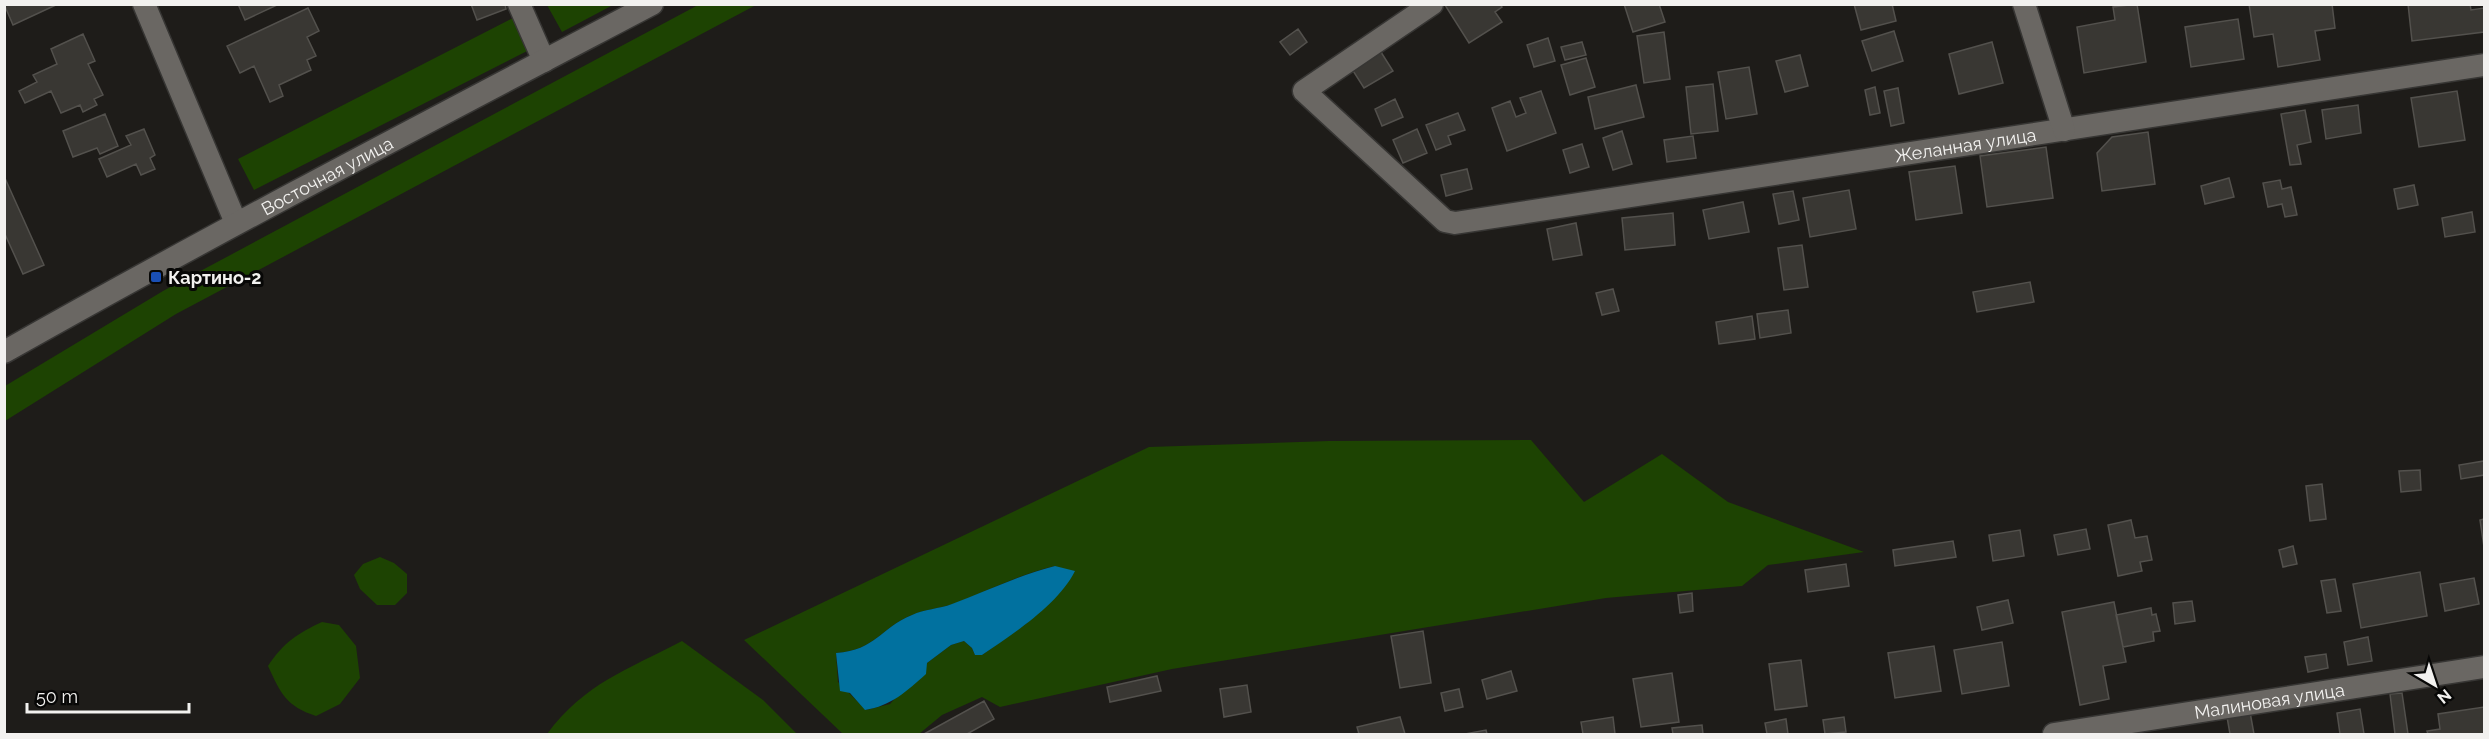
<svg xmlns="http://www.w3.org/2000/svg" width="2489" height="739" viewBox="0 0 2489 739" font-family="Raleway,sans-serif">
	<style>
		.green { fill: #1d4302; fill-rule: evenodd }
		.water { fill: #01719f }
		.building { fill: #393733; stroke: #53514d; stroke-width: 1.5 }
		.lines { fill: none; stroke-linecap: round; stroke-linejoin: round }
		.minor-casing { stroke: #373634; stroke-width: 25 }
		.minor { stroke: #6a6763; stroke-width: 22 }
		.transit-dot { fill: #1a4fb4; stroke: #070706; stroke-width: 2 }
		.labels { text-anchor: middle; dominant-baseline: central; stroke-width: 6; stroke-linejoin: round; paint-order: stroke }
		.street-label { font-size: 18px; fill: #f2f1ef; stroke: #070706 }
		.poi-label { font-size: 18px; font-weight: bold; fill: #f2f1ef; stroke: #070706; text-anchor: start }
	</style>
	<rect width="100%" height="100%" fill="#1e1c19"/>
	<path class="green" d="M700,4L756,5L176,314L5,421V386L163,291Z
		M547,5H613L562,32Z
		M515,17L531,49L254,190L238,159Z
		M1531,440L1584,502L1662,454L1728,502L1864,552L1768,565L1742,586L1606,598L1172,669L1000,707L982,697L942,715L919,734H843L744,640L1149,447L1329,441ZM1055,566L1043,607L1027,623L982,655H975L972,648L964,641L951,645L927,663L890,704L866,710L838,682L836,653C876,650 880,628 912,615C926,609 942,608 956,603C990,590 1020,574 1055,566Z
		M380,557L394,563L407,574V593L395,605H377L360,589L354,575L363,564Z
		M322,622L339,625L356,646L360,678L340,704L316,716C286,706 281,694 268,666C283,643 298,633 322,622Z
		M682,641L763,700L797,734H547C585,683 627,670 682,641Z"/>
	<path class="water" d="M1055,566L1075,571C1058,605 1013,634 982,655H975L972,648L964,641L951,645L927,663L926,674C907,691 891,706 865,710L850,693L840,691L836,653C876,650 880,628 912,615C924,609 939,609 952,604C987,591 1019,575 1055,566Z"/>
	<path class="building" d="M4,4H58L13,25Z
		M238,4H277V5L245,20Z
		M471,4H505L506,9L477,20Z
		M1500,4L1502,7L1495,12L1502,22L1469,43L1445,5Z
		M1624,4H1659L1665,22L1633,32Z
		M1854,4H1892L1896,21L1861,30Z
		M2137,4L2146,62L2084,73L2077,27L2115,20L2113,7Z
		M2249,4H2332L2335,28L2315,31L2320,60L2278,67L2273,34L2254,37Z
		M2408,4H2470L2471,10L2484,8V32L2412,41Z
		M308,8L319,31L307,37L316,56L307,60L311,70L279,85L283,96L270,102L254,66L240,73L227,46Z
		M2238,19L2244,59L2191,67L2185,27Z
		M1298,29L1307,42L1290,55L1280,42Z
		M1894,31L1903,61L1872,71L1862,41Z
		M1664,32L1670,79L1644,83L1637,36Z
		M83,34L95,61L88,64L103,95L94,99L97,105L83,112L80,105L61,113L51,91L25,103L19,91L37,82L33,75L57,64L51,49Z
		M1548,38L1555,61L1534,67L1527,45Z
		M1582,42L1586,55L1565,60L1561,47Z
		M1992,42L2003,83L1959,94L1949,54Z
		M1379,49L1393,71L1364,88L1350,66Z
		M1800,55L1808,86L1785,92L1776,61Z
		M1586,58L1595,87L1570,95L1561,65Z
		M1749,67L1757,114L1726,119L1718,72Z
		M1713,84L1718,131L1691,134L1686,87Z
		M1636,85L1644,117L1595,129L1588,97Z
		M1875,87L1880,113L1870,115L1865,90Z
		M1898,88L1904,123L1891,126L1884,91Z
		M1541,91L1556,133L1507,151L1492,108L1510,101L1516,117L1526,113L1520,98Z
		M2457,91L2465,140L2419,147L2411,98Z
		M1395,99L1403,117L1382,126L1375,109Z
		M2358,105L2361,133L2326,139L2322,110Z
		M2305,110L2311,142L2297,145L2301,164L2290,165L2281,114Z
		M1458,113L1465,130L1448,136L1451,144L1436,150L1426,125Z
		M105,114L118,146L100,154L97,148L73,157L63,131Z
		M144,129L155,155L150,158L155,169L141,175L136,164L107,177L99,159L131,145L126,136Z
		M1417,129L1427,153L1403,163L1393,140Z
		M1622,131L1632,164L1613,170L1603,138Z
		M2148,132L2155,184L2102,191L2097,153L2112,137Z
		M1693,136L1696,158L1667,162L1664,140Z
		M1582,144L1589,167L1570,173L1563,150Z
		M2046,147L2053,198L1987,207L1980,156Z
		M1955,166L1962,213L1916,220L1909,172Z
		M1467,169L1472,189L1446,196L1441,175Z
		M4,176L44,265L23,274L4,232Z
		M2229,178L2234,197L2205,204L2201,186Z
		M2280,180L2282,189L2291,187L2297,215L2285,217L2282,204L2268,207L2263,183Z
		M2414,185L2418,205L2398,209L2394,189Z
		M1849,190L1856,229L1810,237L1803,198Z
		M1793,191L1799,220L1779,224L1773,194Z
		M1743,202L1749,232L1709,239L1703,210Z
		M2472,212L2475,232L2445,237L2442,218Z
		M1673,213L1675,245L1625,250L1622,218Z
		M1576,223L1582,255L1553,260L1547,229Z
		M1802,245L1808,287L1784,290L1778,248Z
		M2030,282L2034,302L1977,312L1973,292Z
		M1613,289L1619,311L1602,315L1596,293Z
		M1788,310L1791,333L1760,338L1757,314Z
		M1752,316L1755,339L1719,344L1716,322Z
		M2484,461V475L2461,479L2459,465Z
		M2420,470L2421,490L2401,492L2399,471Z
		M2322,484L2326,519L2310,521L2306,486Z
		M2484,519V547L2480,520Z
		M2131,520L2135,538L2147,536L2152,560L2140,562L2142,571L2118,576L2108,525Z
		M2086,529L2090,549L2058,555L2054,535Z
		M2020,530L2024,556L1993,561L1989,535Z
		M1953,541L1956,557L1895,566L1893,550Z
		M2293,546L2297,564L2283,567L2279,550Z
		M1846,564L1849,586L1808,592L1805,570Z
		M2420,572L2427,616L2361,628L2353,584Z
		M2474,578L2479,604L2445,611L2440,584Z
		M2335,579L2341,611L2327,613L2321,581Z
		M1692,593L1693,611L1680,613L1678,595Z
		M2008,600L2013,623L1982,630L1977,607Z
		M2192,601L2195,621L2175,624L2173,603Z
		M2114,602L2126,662L2103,666L2109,699L2080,705L2062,612Z
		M2151,608L2152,615L2156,614L2160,631L2153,632L2154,641L2123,647L2116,615Z
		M1423,631L1431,683L1400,688L1391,636Z
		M2368,637L2372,661L2348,665L2344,642Z
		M2002,642L2009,686L1962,694L1954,650Z
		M1934,646L1941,691L1895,698L1888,653Z
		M2326,654L2328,668L2308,672L2305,657Z
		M1801,660L1807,706L1775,710L1769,664Z
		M1511,671L1517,691L1487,699L1482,680Z
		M1672,673L1679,722L1641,727L1633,679Z
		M1157,676L1161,691L1110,702L1107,687Z
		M1247,685L1251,712L1224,717L1220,689Z
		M1459,689L1463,707L1445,711L1441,693Z
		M2402,693L2408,734H2395L2390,694Z
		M984,701L994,719L967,734H924Z
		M2484,707V734H2428L2427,731L2440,729L2438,714Z
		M2360,709L2364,734H2340L2337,713Z
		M2250,712L2254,734H2230L2227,717Z
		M1400,717L1405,734H1359L1357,727Z
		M1613,717L1615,734H1583L1581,722Z
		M1844,717L1846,732L1825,734L1823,720Z
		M1786,719L1788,734H1767L1765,723Z
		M1702,725L1703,734H1673L1672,728Z
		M1486,730L1487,734H1465Z"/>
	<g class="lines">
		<defs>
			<g id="minor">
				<path d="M144,4L236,223"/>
				<path d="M519,4L544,61"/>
				<path id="s1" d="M1432,4L1304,91L1445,221L1455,223L2484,65"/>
				<path d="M2024,4L2064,130"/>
				<path id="s2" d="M4,352C218,231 435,118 652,4"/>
				<path id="s3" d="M2054,734L2484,667"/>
			</g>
		</defs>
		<use href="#minor" class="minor-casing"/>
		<use href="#minor" class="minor"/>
	</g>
	<rect class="transit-dot" x="150" y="271" width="12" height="12" rx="3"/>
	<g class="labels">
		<g class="street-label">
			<text stroke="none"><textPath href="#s1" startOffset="873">Желанная улица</textPath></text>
			<text stroke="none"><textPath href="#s2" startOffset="368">Восточная улица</textPath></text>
			<text stroke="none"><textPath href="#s3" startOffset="218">Малиновая улица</textPath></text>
		</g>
		<g class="poi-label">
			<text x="168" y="277">Картино-2</text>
		</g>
	</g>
	<rect width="2489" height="739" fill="none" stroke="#f2f1ef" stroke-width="12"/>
	<g transform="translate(2435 685) rotate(141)" stroke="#070706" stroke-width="4.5" paint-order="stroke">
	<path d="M0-4.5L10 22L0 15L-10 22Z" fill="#f2f1ef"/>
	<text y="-9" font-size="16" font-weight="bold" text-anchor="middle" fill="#f2f1ef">N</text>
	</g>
	<path d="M27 703v9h162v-9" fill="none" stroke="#f2f1ef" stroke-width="3"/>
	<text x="36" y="703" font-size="18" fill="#f2f1ef" stroke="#070706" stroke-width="4.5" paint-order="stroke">50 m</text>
</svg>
